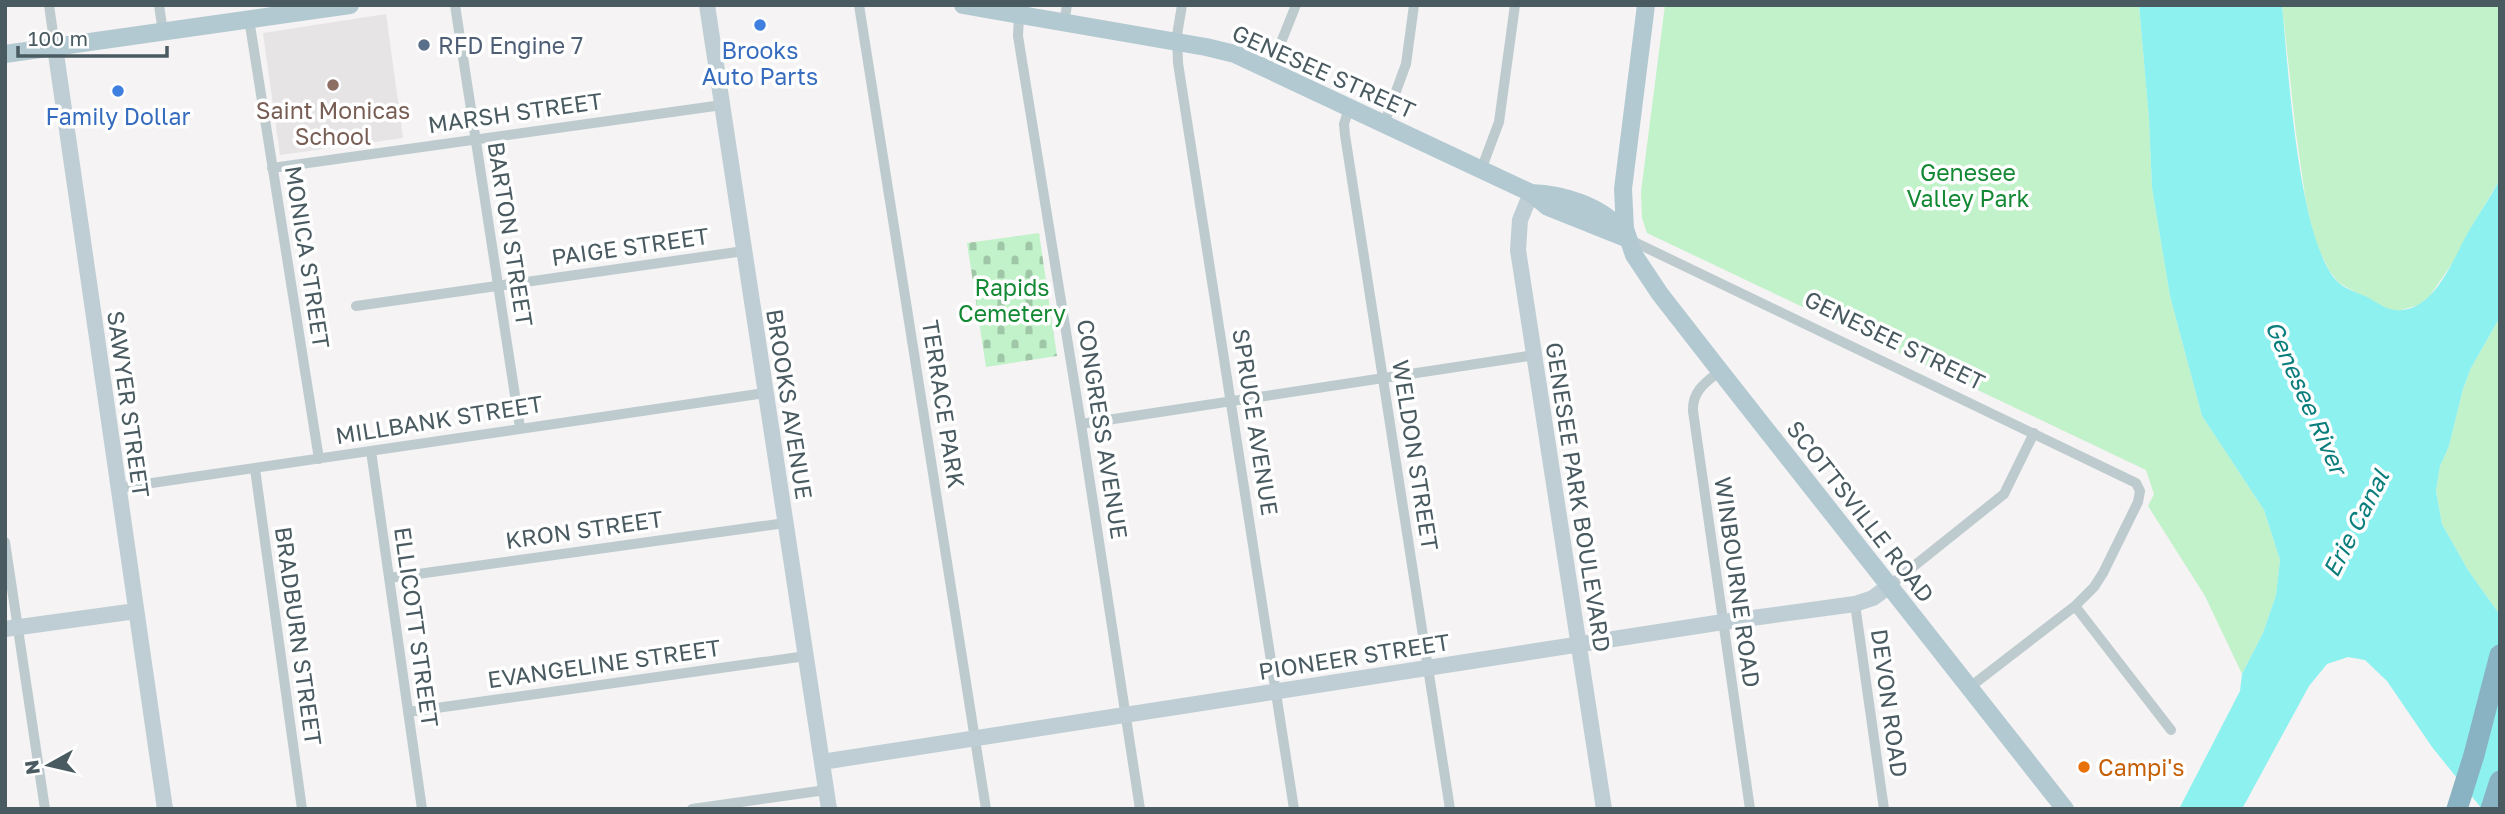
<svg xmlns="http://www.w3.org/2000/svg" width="2505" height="814" viewBox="0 0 2505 814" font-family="'Golos Text',sans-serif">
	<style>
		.education { fill: #e6e4e5 }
		.cemetery { fill: url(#cemetery-stones) }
		.green { fill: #c1f2c9 }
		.water { fill: #8df1ef }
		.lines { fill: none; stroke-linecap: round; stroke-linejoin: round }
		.street { stroke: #bdcbcf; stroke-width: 10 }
		.secondary { stroke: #beced4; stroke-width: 16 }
		.primary { stroke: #b2c9d2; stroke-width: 18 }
		.highway { stroke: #89b2c3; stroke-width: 21 }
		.shop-dot { fill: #3f7fe0; stroke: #fff; stroke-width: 2.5 }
		.service-dot { fill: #5c6f8a; stroke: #fff; stroke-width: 2.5 }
		.education-dot { fill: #8d6e63; stroke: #fff; stroke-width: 2.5 }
		.food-dot { fill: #e8710a; stroke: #fff; stroke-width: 2.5 }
		.labels { text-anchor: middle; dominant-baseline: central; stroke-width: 7; stroke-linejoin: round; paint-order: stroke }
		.service-label { font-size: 23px; fill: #4e5e75; stroke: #fff; text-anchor: start }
		.shop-label { font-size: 23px; fill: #366cbe; stroke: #fff }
		.street-label { font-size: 23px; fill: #495b61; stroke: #fff }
		.education-label { font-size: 23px; fill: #785e54; stroke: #fff }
		.park-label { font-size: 23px; fill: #148934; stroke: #fff }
		.food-label { font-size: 23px; fill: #c56008; stroke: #fff; text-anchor: start }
		.water-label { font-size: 24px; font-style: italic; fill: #0a7e7c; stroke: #fff }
	</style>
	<defs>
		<pattern id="cemetery-stones" width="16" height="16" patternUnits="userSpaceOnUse" patternTransform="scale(1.75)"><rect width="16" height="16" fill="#c1f2c9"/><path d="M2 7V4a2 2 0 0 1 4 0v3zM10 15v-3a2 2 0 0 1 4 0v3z" fill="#9fc7a7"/></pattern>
	</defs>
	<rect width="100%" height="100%" fill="#f5f3f3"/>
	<path class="education" d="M386,14L403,138L280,155L263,33Z"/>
	<path class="cemetery" d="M1039,233L1057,356L986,367L967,243Z"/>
	<path class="green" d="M1665,5H2139L2149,119L2152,188L2170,296L2202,416L2264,510L2280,560L2276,595L2263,633L2242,674L2205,596L2148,506L2154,494L2146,470L1647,233L1642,218L1641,192Z
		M2282,5H2500V179L2466,236L2458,255L2429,297L2419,305L2397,311L2384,308L2339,283L2329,270L2316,244L2306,202L2296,133Z
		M2500,317V615L2468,570L2442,524L2436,491L2440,466L2449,446L2463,389L2471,368Z"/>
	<path class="water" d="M2139,5H2282C2288,64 2298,246 2339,283C2346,289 2358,293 2367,297C2377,302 2384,309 2395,310C2433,314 2453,260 2467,234C2478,215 2490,198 2500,179V317L2471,368L2463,389L2449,446L2440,466L2436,491L2442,524L2468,570L2500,615V809H2482L2432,747L2387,681L2365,660L2348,657L2327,664L2309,686L2242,809H2179L2240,691L2242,674L2263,633L2276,595L2280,560L2264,510L2202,416L2170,296L2152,188L2149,119Z"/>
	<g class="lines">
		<path class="street" d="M49,5L55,47
			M159,5L163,32
			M455,5L520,428
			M859,5L986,809
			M1182,5L1177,35L1178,63L1294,809
			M1019,15L1018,36L1081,424L1140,809
			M249,19L319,459
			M1064,23L1067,5
			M1270,70L1296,5
			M1349,108L1344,124L1345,135L1450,809
			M1384,124L1406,64L1414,5
			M272,168L722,105
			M1481,170L1499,122L1515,5
			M1628,239L2136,483L2140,491L2138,502L2103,573L2094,587L2075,606L1970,687
			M356,306L744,251
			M1720,371C1706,382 1692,391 1693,411L1750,809
			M1081,424L1535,355
			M371,451L422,809
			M255,469L302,809
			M118,488L765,393
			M5,542L45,809
			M389,578L785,523
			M1889,586L2004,494L2034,433
			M1855,604L1884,809
			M2075,606L2171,730
			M408,712L806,656
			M692,809L826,790"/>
		<path class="secondary" d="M707,5L829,809
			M55,47L165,809
			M1531,193L1520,220L1518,250L1604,809
			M5,629L136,611
			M822,762L1723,622L1855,604L1873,598L1889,586"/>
		<path class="primary" d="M963,5L1206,47L1235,54L1531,193L1548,207L1628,239
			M1646,5L1623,189L1625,229L1634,255L1660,294L1720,371L2065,809
			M5,54L350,5
			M1531,193C1563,194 1601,206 1622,231"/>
		<path class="highway" d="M2457,809L2474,755L2500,655
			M2491,809L2500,781"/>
	</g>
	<g class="shop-dot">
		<circle cx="760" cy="25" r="7"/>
		<circle cx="118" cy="91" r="7"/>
	</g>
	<circle class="service-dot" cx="424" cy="45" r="7"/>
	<circle class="education-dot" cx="333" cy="85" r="7"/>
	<circle class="food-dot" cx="2084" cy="767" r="7"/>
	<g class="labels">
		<g class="service-label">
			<text x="438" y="45">RFD Engine 7</text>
		</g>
		<g class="shop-label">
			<text x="760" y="50">Brooks<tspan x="760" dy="26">Auto Parts</tspan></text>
			<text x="118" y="116">Family Dollar</text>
		</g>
		<g class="street-label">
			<text transform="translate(1324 71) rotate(24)">GENESEE STREET</text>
			<text transform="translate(515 112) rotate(-8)">MARSH STREET</text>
			<text transform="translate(511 234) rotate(81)">BARTON STREET</text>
			<text transform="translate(630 246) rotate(-8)">PAIGE STREET</text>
			<text transform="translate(308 257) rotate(81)">MONICA STREET</text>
			<text transform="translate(1895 340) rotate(26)">GENESEE STREET</text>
			<text transform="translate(129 404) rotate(82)">SAWYER STREET</text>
			<text transform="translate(790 404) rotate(81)">BROOKS AVENUE</text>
			<text transform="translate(944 404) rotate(81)">TERRACE PARK</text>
			<text transform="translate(439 419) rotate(-9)">MILLBANK STREET</text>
			<text transform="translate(1256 422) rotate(81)">SPRUCE AVENUE</text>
			<text transform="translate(1103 429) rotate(81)">CONGRESS AVENUE</text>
			<text transform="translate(1416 455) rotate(81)">WELDON STREET</text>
			<text transform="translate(1579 497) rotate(81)">GENESEE PARK BOULEVARD</text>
			<text transform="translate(1861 511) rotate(52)">SCOTTSVILLE ROAD</text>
			<text transform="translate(584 529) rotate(-8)">KRON STREET</text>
			<text transform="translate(1738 582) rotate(82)">WINBOURNE ROAD</text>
			<text transform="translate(417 627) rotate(82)">ELLICOTT STREET</text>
			<text transform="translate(299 636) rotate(82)">BRADBURN STREET</text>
			<text transform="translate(1354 656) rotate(-9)">PIONEER STREET</text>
			<text transform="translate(604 663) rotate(-8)">EVANGELINE STREET</text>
			<text transform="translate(1890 703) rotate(82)">DEVON ROAD</text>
		</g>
		<g class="education-label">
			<text x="333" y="110">Saint Monicas<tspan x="333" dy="26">School</tspan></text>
		</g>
		<g class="park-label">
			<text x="1968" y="172">Genesee<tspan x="1968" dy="26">Valley Park</tspan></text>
			<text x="1012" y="287">Rapids<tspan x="1012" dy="26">Cemetery</tspan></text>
		</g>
		<g class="food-label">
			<text x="2098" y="767">Campi's</text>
		</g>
		<g class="water-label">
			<text transform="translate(2307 397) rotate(66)">Genesee River</text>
			<text transform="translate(2355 523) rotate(-63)">Erie Canal</text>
		</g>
	</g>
	<rect width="2505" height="814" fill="none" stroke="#495b61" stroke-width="14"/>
	<g transform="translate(49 765) rotate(262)" stroke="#ffffff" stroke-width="5" paint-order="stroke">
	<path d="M0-5L12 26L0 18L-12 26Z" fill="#495b61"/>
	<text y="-10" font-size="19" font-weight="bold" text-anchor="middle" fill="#495b61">N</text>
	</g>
	<path d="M18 46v10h149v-10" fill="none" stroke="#495b61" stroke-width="3.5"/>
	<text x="28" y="46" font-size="21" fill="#495b61" stroke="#ffffff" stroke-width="5" paint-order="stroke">100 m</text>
</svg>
